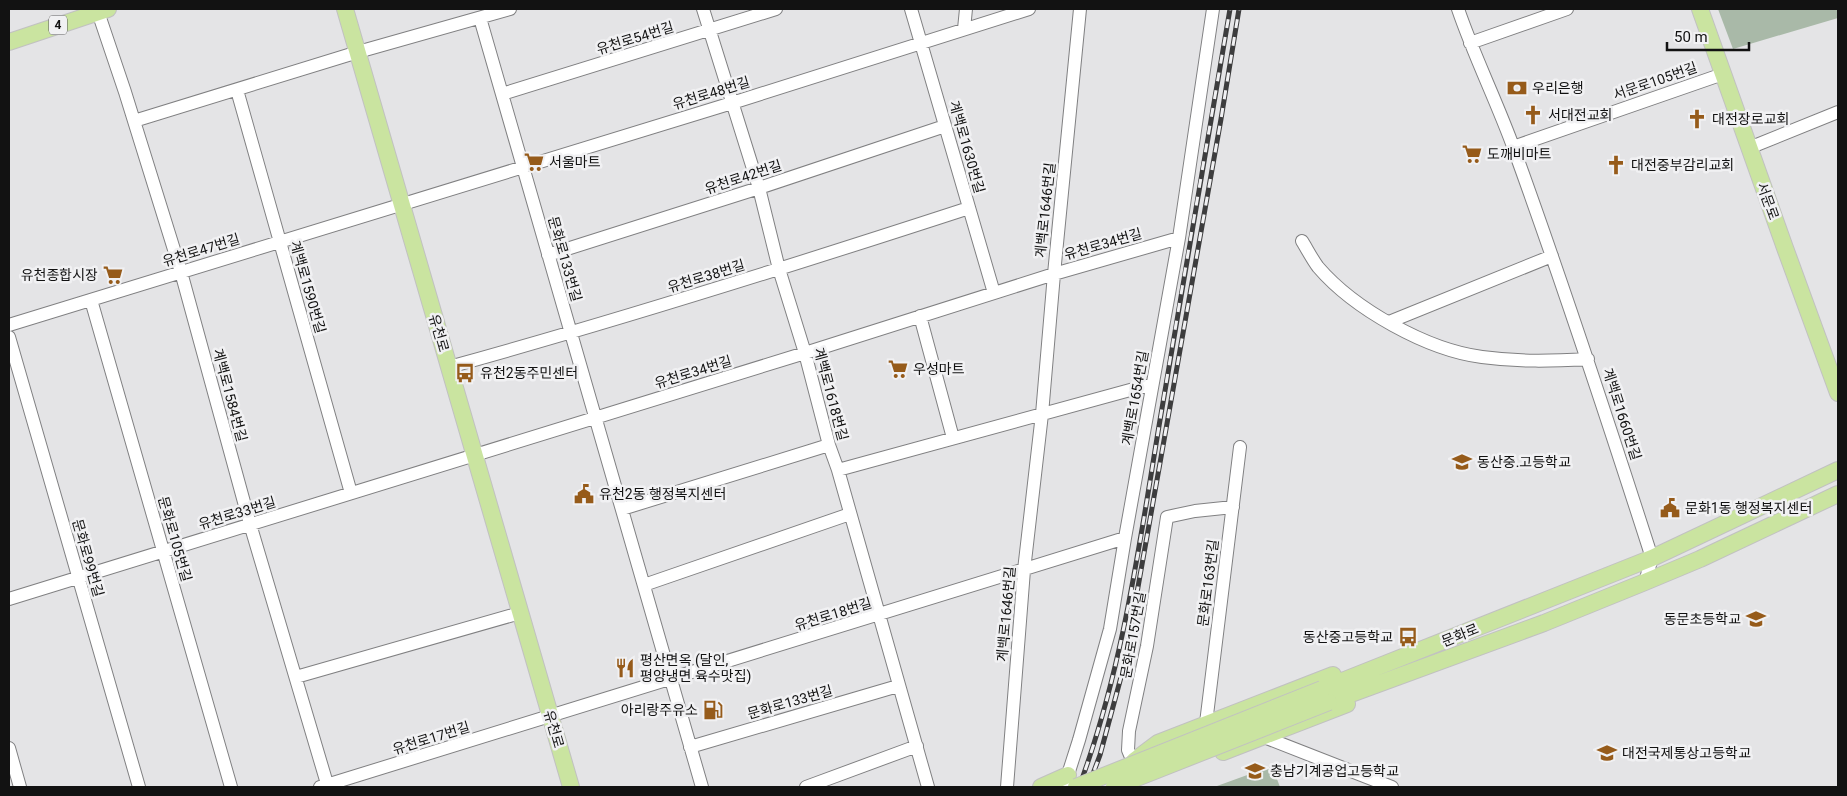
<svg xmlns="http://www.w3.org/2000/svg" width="1847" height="796" viewBox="0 0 1847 796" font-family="Roboto,'Noto Sans KR',sans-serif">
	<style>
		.green { fill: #a9b9a8 }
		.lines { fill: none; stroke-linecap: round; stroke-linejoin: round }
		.minor-casing { stroke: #808082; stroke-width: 14 }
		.major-casing { stroke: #c1c1c1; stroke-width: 18 }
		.minor { stroke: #fff; stroke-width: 12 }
		.major { stroke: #cae4a0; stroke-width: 16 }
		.rail-casing { stroke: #3d3d3e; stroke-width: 5 }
		.rail { stroke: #f1f1f3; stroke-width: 3; stroke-dasharray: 9; stroke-linecap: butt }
		.major-bridge-casing { stroke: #c1c1c1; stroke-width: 18; stroke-linecap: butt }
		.major-bridge { stroke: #cae4a0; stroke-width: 16 }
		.labels { text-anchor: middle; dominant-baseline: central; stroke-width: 5; stroke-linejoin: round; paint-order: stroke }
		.shield { fill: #f1f1f3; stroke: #555556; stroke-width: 1 }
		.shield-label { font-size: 12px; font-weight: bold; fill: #121212 }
		.street-label { font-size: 14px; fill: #121212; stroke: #f1f1f3 }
		.poi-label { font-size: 14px; fill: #121212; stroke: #f1f1f3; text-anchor: start }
	</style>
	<rect width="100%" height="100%" fill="#e4e4e6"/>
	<path class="green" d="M1718,9H1838V18L1733,49Z
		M1272,766L1280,787H1218L1217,786Z"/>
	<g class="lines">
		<defs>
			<path id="minor" d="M97,9L125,92L181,272L250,524L328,787
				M703,9L759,188L779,269L805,353L829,445L838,470L928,787
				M911,9L994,293
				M1458,9C1474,56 1497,102 1514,149C1563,284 1608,421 1652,558L1645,582
				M480,18L702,787
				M964,29L966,9
				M1470,43L1567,9
				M237,90L351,493
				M502,94L776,9
				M134,121L358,52L510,9
				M1513,147L1723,74
				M1749,148L1838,112
				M1302,241C1307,249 1312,259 1318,267C1354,309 1427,350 1482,357C1519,362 1552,361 1588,359
				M548,255L759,188L945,126
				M91,300L231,787
				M920,316L953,438
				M1389,322L1552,256
				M9,325L732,103L1029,9
				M9,337L139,787
				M449,367C624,319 797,264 969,208
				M838,470L1152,384
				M622,509L829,445
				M644,585L850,514
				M9,599L805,353L1054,274L1179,238
				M296,677L520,613
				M1206,723L1240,447
				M1264,737L1392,787
				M690,747L898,686
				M9,748L20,787
				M1137,769L1133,762L1128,750L1129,731L1147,646L1167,517L1195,511L1233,507
				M320,787L1125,538
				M806,787L917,746
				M1007,787L1024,570L1042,414L1054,274L1080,9
				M1064,787L1079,740L1110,629L1125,538L1179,238L1213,9"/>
			<path id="major" d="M345,9L571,787
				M1700,9L1785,248L1838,393
				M9,42L108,9
				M1322,689L1652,558L1838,470
				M1329,702L1544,623L1645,582L1700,559L1838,494
				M1223,752L1347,704
				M1134,761L1158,743L1333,675
				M1041,787L1068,775"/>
		</defs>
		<use href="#minor" class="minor-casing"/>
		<use href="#major" class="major-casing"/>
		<use href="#minor" class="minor"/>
		<use href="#major" class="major"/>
		<defs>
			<path id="rail" d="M1079,787C1122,672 1139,547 1159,426C1182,287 1206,148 1230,9
				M1088,787L1100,755L1124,666L1221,119L1239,9"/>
		</defs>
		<use href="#rail" class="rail-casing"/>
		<use href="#rail" class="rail"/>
		<defs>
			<path id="major-bridge" d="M1076,787L1322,689
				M1114,787L1329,702"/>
		</defs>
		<use href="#major-bridge" class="major-bridge-casing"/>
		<use href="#major-bridge" class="major-bridge"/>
	</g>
	<defs>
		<symbol id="bank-bare" viewBox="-9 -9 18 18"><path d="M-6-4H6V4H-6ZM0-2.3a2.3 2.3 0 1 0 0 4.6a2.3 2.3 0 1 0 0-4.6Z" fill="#965b1a" stroke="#f1f1f3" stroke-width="2.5" paint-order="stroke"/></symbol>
		<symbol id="church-bare" viewBox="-9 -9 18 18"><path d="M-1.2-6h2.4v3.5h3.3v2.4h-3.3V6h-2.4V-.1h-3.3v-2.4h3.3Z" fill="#965b1a" stroke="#f1f1f3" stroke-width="2.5" paint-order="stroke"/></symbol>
		<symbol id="supermarket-bare" viewBox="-9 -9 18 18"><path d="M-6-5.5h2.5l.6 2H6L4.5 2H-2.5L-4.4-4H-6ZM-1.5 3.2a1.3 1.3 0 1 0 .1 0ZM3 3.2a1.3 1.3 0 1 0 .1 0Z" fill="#965b1a" stroke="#f1f1f3" stroke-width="2.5" paint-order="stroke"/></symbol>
		<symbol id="bus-bare" viewBox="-9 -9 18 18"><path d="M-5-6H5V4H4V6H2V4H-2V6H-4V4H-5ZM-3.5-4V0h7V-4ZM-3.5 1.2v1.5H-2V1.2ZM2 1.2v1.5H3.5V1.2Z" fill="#965b1a" stroke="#f1f1f3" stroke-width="2.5" paint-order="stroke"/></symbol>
		<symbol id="school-bare" viewBox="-9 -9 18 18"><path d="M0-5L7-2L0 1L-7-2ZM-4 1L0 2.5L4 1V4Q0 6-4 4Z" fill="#965b1a" stroke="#f1f1f3" stroke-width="2.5" paint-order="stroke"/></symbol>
		<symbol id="civic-bare" viewBox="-9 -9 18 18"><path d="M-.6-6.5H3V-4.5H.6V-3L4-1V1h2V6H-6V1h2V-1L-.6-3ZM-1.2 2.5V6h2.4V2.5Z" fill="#965b1a" stroke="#f1f1f3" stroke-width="2.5" paint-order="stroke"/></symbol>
		<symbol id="restaurant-bare" viewBox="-9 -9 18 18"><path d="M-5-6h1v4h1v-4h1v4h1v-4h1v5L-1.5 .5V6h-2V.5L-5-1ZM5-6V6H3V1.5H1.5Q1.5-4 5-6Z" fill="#965b1a" stroke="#f1f1f3" stroke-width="2.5" paint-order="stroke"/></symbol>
		<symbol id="fuel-bare" viewBox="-9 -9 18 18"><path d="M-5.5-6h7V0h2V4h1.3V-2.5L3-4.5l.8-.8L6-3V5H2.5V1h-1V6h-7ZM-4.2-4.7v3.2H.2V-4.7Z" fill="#965b1a" stroke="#f1f1f3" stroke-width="2.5" paint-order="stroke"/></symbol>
	</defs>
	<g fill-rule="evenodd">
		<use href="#bank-bare" x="1503" y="74" width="28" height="28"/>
		<use href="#church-bare" x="1519" y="101" width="28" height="28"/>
		<use href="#church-bare" x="1683" y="105" width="28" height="28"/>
		<use href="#supermarket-bare" x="1458" y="140" width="28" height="28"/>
		<use href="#supermarket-bare" x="520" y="148" width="28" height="28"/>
		<use href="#church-bare" x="1602" y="151" width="28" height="28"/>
		<use href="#supermarket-bare" x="99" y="261" width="28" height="28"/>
		<use href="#supermarket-bare" x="884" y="355" width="28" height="28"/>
		<use href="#bus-bare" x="451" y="359" width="28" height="28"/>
		<use href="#school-bare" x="1448" y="448" width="28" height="28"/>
		<use href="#civic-bare" x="570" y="480" width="28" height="28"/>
		<use href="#civic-bare" x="1656" y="494" width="28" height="28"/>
		<use href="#school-bare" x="1742" y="605" width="28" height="28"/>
		<use href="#bus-bare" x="1394" y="623" width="28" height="28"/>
		<use href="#restaurant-bare" x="611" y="654" width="28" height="28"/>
		<use href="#fuel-bare" x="699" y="696" width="28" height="28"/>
		<use href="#school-bare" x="1593" y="739" width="28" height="28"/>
		<use href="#school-bare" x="1241" y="757" width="28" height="28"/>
	</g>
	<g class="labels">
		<rect class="shield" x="49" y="15.5" width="18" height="19" rx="4"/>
		<g class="shield-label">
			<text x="58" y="25">4</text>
		</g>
		<g class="street-label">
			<text transform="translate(635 38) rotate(-17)">유천로54번길</text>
			<text transform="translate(1655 81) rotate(-19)">서문로105번길</text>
			<text transform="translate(711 93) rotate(-17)">유천로48번길</text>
			<text transform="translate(967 147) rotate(74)">계백로1630번길</text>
			<text transform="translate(743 177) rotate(-18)">유천로42번길</text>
			<text transform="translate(1768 201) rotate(70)">서문로</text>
			<text transform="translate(1045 210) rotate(-84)">계백로1646번길</text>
			<text transform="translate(1103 244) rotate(-16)">유천로34번길</text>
			<text transform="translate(201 250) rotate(-17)">유천로47번길</text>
			<text transform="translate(565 259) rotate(74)">문화로133번길</text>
			<text transform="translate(706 276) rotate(-17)">유천로38번길</text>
			<text transform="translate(308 287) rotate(74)">계백로1590번길</text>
			<text transform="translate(439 333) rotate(74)">유천로</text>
			<text transform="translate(693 372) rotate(-17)">유천로34번길</text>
			<text transform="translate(831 394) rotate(75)">계백로1618번길</text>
			<text transform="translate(230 395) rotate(75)">계백로1584번길</text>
			<text transform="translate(1135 398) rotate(-80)">계백로1654번길</text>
			<text transform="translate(1622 414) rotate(72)">계백로1660번길</text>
			<text transform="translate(237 513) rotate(-17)">유천로33번길</text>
			<text transform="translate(175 539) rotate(74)">문화로105번길</text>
			<text transform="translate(88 558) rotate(74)">문화로99번길</text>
			<text transform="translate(1208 583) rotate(-83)">문화로163번길</text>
			<text transform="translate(833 614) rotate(-17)">유천로18번길</text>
			<text transform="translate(1006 614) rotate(-85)">계백로1646번길</text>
			<text transform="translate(1133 635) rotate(-80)">문화로157번길</text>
			<text transform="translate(1460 635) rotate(-22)">문화로</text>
			<text transform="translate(790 702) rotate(-16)">문화로133번길</text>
			<text transform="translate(554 729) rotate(74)">유천로</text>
			<text transform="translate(431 738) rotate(-17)">유천로17번길</text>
		</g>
		<g class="poi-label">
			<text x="1532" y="88">우리은행</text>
			<text x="1548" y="115">서대전교회</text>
			<text x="1712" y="119">대전장로교회</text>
			<text x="1487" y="154">도깨비마트</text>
			<text x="549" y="162">서울마트</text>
			<text x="1631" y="165">대전중부감리교회</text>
			<text x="98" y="275" text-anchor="end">유천종합시장</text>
			<text x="913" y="369">우성마트</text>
			<text x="480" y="373">유천2동주민센터</text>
			<text x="1477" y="462">동산중.고등학교</text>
			<text x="599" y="494">유천2동 행정복지센터</text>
			<text x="1685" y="508">문화1동 행정복지센터</text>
			<text x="1741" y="619" text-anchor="end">동문초등학교</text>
			<text x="1393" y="637" text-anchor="end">동산중고등학교</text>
			<text x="640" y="660">평산면옥 (달인,<tspan x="640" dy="16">평양냉면 육수맛집)</tspan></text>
			<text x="698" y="710" text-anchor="end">아리랑주유소</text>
			<text x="1622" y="753">대전국제통상고등학교</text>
			<text x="1270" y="771">충남기계공업고등학교</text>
		</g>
	</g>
	<rect width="1847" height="796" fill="none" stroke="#121212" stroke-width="20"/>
	<path d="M1667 42v8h82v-8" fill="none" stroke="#121212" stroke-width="2.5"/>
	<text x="1674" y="42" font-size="15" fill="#121212" stroke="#f1f1f3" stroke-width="4" paint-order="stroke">50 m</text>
</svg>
